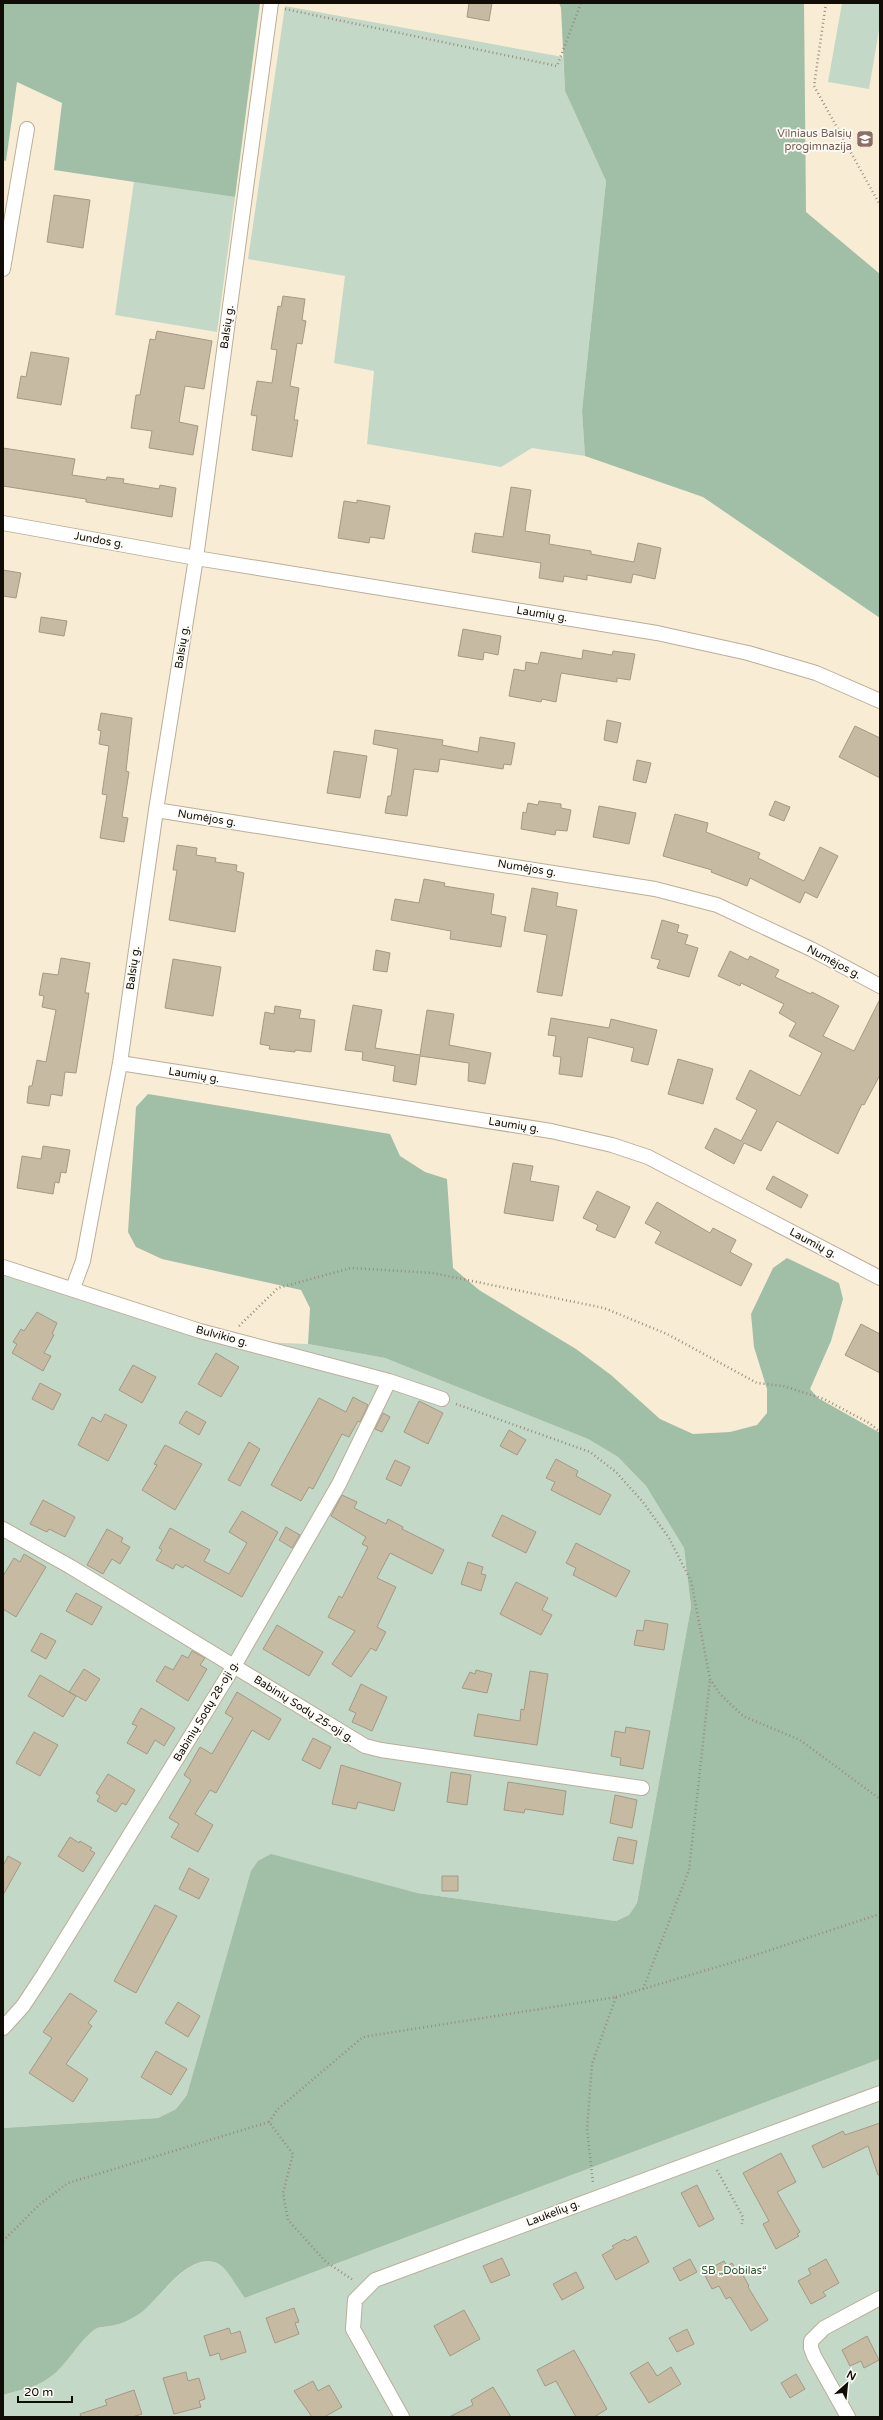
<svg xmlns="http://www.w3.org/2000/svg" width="883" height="2420" viewBox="0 0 883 2420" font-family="'Varela Round',sans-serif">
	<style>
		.green { fill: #c4d8c8 }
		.forest { fill: #a1bea7 }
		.building { fill: #c6baa3; stroke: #a49983 }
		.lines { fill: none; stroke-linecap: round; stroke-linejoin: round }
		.street-casing { stroke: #baae98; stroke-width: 16 }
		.path { stroke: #968d7d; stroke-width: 2.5; stroke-dasharray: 1 3; stroke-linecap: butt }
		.street { stroke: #fff; stroke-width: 14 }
		.labels { text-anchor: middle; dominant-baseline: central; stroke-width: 3.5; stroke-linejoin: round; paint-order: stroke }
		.education-label { font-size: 11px; fill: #785e54; stroke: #fdfbf6; text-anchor: end }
		.street-label { font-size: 11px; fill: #110d06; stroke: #fdfbf6 }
		.park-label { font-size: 11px; fill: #285837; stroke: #fdfbf6 }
	</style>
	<rect width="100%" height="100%" fill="#f9ecd5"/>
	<path class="green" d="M842,3H880V24L869,89L828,82Z
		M285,6L563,57L565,91L606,181L582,411L585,456L532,448L501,467L367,444L374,371L334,363L345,276L248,259Z
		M134,181L235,197L217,332L115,315Z
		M3,1275L208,1340L308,1344L385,1358L588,1439L618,1457L646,1486L684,1548L691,1607L637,1903L629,1915L616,1921L417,1893L187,2095L176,2109L158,2118L3,2128Z
		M880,2059V2417H3V2395C16,2391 34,2388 46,2380C66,2368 76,2344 94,2330C99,2326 109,2327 115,2325C123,2324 135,2317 142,2312C161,2297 189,2252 217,2263C227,2266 237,2288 245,2298Z"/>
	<path class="forest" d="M3,3H260L235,197L54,170L62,103L17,82L6,161L3,160Z
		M559,3H804L806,212L880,274V618L703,497L585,456L582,411L606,181L565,91L561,8Z
		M148,1094L390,1134L400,1156L425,1172L447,1179L453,1268L479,1290L576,1349L611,1375L660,1419L693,1434L730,1432L757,1425L767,1413V1389L754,1347L751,1314L773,1268L787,1258L839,1283L843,1299L831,1341L810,1389L818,1398L880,1433V2059L245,2298C237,2288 227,2267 217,2263C188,2252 161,2297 142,2312C135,2317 123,2324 115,2325C108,2327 99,2326 94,2330C76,2344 66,2368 46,2380C34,2388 16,2391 3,2395V2128L158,2118L176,2109L187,2095L251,1871L258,1861L271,1854L417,1893L616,1921L629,1915L637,1903L691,1607L684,1548L646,1486L618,1457L588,1439L385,1358L308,1344L310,1308L301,1290L162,1259L136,1247L128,1232L136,1107Z"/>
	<path class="building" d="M469,3H492L489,21L467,17Z
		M54,195L90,200L83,248L47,242Z
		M283,296L305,299L302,320L306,321L302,344L297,343L290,386L299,388L294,420H298L292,457L252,450L257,416L251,415L257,381L272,383L277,350L271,349L278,306L281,307Z
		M157,331L212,341L204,389L185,386L179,422L198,426L193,455L149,448L152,431L131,428L136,395H140L150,339L155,340Z
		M31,352L69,358L61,405L17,398L21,376L26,377Z
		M3,448L75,459L72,475L106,480L107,477L124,479L123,483L159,489L160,485L176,488L172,517L86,502V499L3,486Z
		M511,487L531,490L525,531L550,535L549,544L591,551V554L634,562L638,543L661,548L655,579L633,574L631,583L587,575V580L564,576L563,582L539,578L541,563L472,552L475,533L503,537Z
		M357,500L390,506L384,539L370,537L369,543L338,538L344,501L357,503Z
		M3,570L21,573L16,598L3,596Z
		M41,617L67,621L64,636L39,632Z
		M463,629L501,636L498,655L484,652L483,660L458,656Z
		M583,650L612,655L613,651L635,654L630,680L617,678V682L561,673L556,702L542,699L541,702L509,696L514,669L525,671L526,662L538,664L541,652L582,659Z
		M101,713L132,718L126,771L129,772L122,817L128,818L124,842L100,838L107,795L102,794L109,746L99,744L101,731L98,730Z
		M607,720L621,723L617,743L604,740Z
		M855,726L880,738V778L839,757Z
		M375,730L443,740L442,745L478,752L480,737L515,743L511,765L504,764L503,769L440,759L438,772L414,769L407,816L385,813L388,796H391L398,749L373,744Z
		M334,751L367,756L360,798L327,793Z
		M637,760L651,763L646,783L633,780Z
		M539,801L561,804V808L571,810L567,831L556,830L555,835L521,829L523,812L526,813L528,803L538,805Z
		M775,801L790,807L784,821L769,815Z
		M599,806L636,813L629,844L593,837Z
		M675,814L708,823L706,832L760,853L758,858L804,881L820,847L838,856L817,898L805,892L800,903L750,878L747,886L711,872L712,870L663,856Z
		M177,845L197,848L196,855L216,858L215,862L237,865L236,871L244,873L235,932L169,920L177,870H173Z
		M424,879L445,883L444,886L494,894L491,914L506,917L501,947L450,939L451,931L391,920L395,899L419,903Z
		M532,888L558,893L556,906L577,910L562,996L537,992L547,935L524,931Z
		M662,920L679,925L677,932L688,935L685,944L698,948L689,977L657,968L660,960L651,958Z
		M376,950L390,953L387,972L373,970Z
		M730,951L748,960L750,956L779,970L775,977L811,994L812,992L839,1006L823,1036L854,1051L880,999V1075L864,1105L862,1104L838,1154L777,1121L761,1151L744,1143L734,1164L705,1148L715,1128L741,1141L757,1110L736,1099L750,1070L800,1096L822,1053L789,1036L796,1023L779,1013L784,1004L741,983L740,986L718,976Z
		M61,958L90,963L85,993H89L76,1073L65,1072L62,1096L51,1094L49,1106L27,1103L29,1086H32L37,1060L46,1062L56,1010L42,1007L44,996L39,995L43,973L58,975Z
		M173,959L221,967L213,1016L165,1008Z
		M353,1005L382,1010L375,1048L420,1055L427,1010L454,1014L449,1045L491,1053L485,1084L468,1081L469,1063L420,1056L416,1085L393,1081L395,1066L362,1060L363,1052L345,1050Z
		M275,1006L301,1010L299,1018L315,1020L311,1052L295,1050V1052L269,1049L270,1046L260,1044L265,1012L274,1014Z
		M551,1018L609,1028L611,1019L657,1030L648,1065L631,1061L634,1048L588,1037L582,1077L559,1074L561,1057L553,1056L556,1036L548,1035Z
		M678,1059L713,1069L703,1104L668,1094Z
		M43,1146L70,1150L66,1173L61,1172L59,1183L55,1182L53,1194L17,1188L22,1156L41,1159Z
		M513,1163L533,1166L530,1181L559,1186L553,1221L504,1213Z
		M773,1176L808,1195L801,1208L766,1189Z
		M597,1191L630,1207L615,1238L596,1230L598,1225L583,1218Z
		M657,1202L710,1233L713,1228L736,1240L730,1252L752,1264L741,1286L655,1243L661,1232L645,1223Z
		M37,1312L57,1323L52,1334L54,1335L44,1353L51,1356L43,1371L12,1353L17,1344L13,1342L21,1329L24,1331Z
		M861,1324L880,1334V1373L845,1355Z
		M216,1353L239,1367L221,1397L198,1384Z
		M133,1365L156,1377L142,1403L119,1390Z
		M40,1383L61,1394L53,1410L32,1399Z
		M353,1397L368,1405L360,1422L358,1421L349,1437L342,1434L313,1489L309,1487L301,1501L271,1485L319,1398L346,1412Z
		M419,1401L443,1413L428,1444L404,1432Z
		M186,1411L206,1422L199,1435L179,1423Z
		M383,1413L390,1417L382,1432L375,1429Z
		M105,1414L127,1425L108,1461L78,1445L92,1417L101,1422Z
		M509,1430L526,1440L517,1455L500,1446Z
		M249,1442L260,1449L240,1486L228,1480Z
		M165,1445L202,1464L175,1510L142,1490L157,1465L154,1464Z
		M556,1459L578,1471L576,1476L611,1495L600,1515L551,1490L555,1482L546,1478Z
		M395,1460L410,1467L401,1486L386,1479Z
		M342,1495L357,1502L354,1508L386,1524L388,1519L403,1527L402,1529L444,1550L432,1574L390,1553L377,1578L396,1587L377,1627L386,1632L376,1651L371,1648L351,1677L332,1664L355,1631L328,1617L339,1596L342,1598L368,1547L362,1544L366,1537L331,1516Z
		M43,1500L75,1517L65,1537L49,1529L47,1532L30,1524Z
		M242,1511L278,1532L242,1597L185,1565L183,1568L176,1564L173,1569L156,1560L162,1550L159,1548L170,1528L210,1550L204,1561L229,1574L247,1543L229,1532Z
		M502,1515L536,1532L526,1553L492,1536Z
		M286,1527L300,1535L292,1548L279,1540Z
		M107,1529L123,1538L121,1542L130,1547L120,1564L112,1559L103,1574L87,1565Z
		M576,1543L630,1571L616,1597L573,1575L576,1568L566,1563Z
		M24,1554L46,1567L16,1617L3,1609V1576L14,1558L20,1562Z
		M468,1562L483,1567L481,1574L486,1575L481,1591L461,1584Z
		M516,1582L548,1598L542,1610L552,1615L541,1635L500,1614Z
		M76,1593L102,1607L92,1625L66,1611Z
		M645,1620L668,1624L664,1650L634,1645L637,1630L643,1631Z
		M277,1625L323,1652L309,1676L263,1649Z
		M41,1633L56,1641L46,1659L31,1651Z
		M192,1651L205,1658L200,1665L207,1669L188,1701L156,1681L165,1666L173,1670L182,1655L188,1658Z
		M84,1669L100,1679L86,1701L69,1692Z
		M476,1670L492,1674L487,1693L462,1688L470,1672L475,1674Z
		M530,1671L548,1674L537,1745L474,1736L478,1714L520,1721L521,1709L524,1710Z
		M40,1675L76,1696L63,1717L28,1696Z
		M361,1684L387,1697L372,1731L352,1722L356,1713L349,1710Z
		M237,1692L281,1719L269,1740L252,1730L216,1793L210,1790L195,1814L213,1825L198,1852L171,1837L179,1824L169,1818L191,1780L184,1775L200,1747L212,1754L233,1718L225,1713Z
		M141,1708L175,1728L164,1746L155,1740L147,1754L127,1743L137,1726L132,1724Z
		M626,1727L650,1731L643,1769L620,1765L621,1758L611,1756L615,1731L625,1733Z
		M34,1732L58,1745L40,1776L16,1763Z
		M313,1738L331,1747L320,1769L302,1760Z
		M341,1765L401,1783L394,1811L358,1802L356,1809L332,1804Z
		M451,1772L471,1775L467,1805L447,1802Z
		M108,1774L135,1790L126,1805L122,1803L116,1812L97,1801L100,1796L96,1793Z
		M508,1782L566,1791L563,1815L525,1809L524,1813L504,1810Z
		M615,1795L637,1800L632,1828L610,1823Z
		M70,1837L79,1843L80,1841L92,1848L90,1850L95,1853L83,1872L58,1856Z
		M618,1837L637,1841L633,1864L613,1860Z
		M8,1856L21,1863L3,1895V1866Z
		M189,1868L209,1879L199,1899L179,1889Z
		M442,1876H458V1891H442Z
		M155,1905L177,1916L136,1993L114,1981Z
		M70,1993L97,2011L88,2023L92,2026L66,2064L88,2079L73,2102L29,2073L52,2038L43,2032Z
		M178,2002L200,2016L188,2037L165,2023Z
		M156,2051L187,2069L171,2095L141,2077Z
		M880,2123V2175H878L868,2146L823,2168L812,2146L843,2131L845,2135Z
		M781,2153L796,2182L777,2192L800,2232L797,2234L799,2236L776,2249L763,2224L769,2221L743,2173Z
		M697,2185L714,2219L699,2227L681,2193Z
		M636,2236L649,2262L616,2280L602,2255L614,2248L612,2246L625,2239L627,2241Z
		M502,2258L510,2275L491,2283L483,2266Z
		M690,2259L697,2272L680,2281L673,2268Z
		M826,2259L839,2283L823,2292L826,2296L811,2304L798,2281L811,2274L808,2269Z
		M724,2261L727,2266L732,2263L735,2268L738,2266L749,2286L748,2287L768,2320L751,2331L730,2297L726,2299L719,2286L712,2289L703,2272Z
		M576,2272L584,2288L562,2300L553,2284Z
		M294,2308L299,2322L295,2323L299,2334L275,2343L266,2318Z
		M464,2310L480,2339L450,2356L434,2326Z
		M229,2328L231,2334L240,2331L246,2352L221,2360L219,2353L210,2356L204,2336Z
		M687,2329L694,2344L677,2352L669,2338Z
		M867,2336L879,2360L864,2368L861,2361L850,2366L842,2350Z
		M574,2350L607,2409L594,2417H576L556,2381L545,2386L537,2370Z
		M648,2362L657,2376L671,2367L681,2384L649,2403L630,2373Z
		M186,2372L188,2381L199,2378L205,2399L199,2401L201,2407L174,2414L163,2378Z
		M796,2374L805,2389L790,2398L781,2383Z
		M313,2381L318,2391L329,2385L342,2407L324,2417H312L294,2391Z
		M493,2387L511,2417H449L473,2405L471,2400Z
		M134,2390L142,2414L132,2417H81L80,2414L107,2405L105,2400Z"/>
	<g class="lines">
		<defs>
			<path id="street" d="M3,269L27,129
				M3,523L196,558L657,633L748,653L816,673L880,701
				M156,810L655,889L717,905L811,949L880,986
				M120,1063L551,1131L612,1145L648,1157L880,1278
				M3,1267L200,1331L389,1381L442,1399
				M73,1288L83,1261L120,1063L156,810L196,558L271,3
				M3,1529L71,1567L365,1746L381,1750L642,1788
				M3,2028L23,2006L44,1974L234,1666L339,1484L389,1381
				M402,2417L353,2329L355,2300L375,2280L880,2093
				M848,2417L814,2356L811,2348V2341L824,2328L880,2298"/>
		</defs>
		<use href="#street" class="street-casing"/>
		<path class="path" d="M826,3L814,86L880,205
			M285,9L557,66L581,3
			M239,1326L278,1288L351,1268L433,1273L604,1308L667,1334L757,1383L783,1386L824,1399L869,1423L880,1432
			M456,1404L590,1452L616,1472L643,1502L669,1538L691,1581L710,1679L720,1694L743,1716L800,1740L880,1799
			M643,1989L689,1870L710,1679
			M616,1997L734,1962L880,1914
			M269,2122L278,2109L363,2037L616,1997L592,2064L587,2129L593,2183
			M717,2170L743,2217L742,2224
			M3,2241L41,2203L68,2183L269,2122L293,2154L283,2193L288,2220L326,2262L353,2280"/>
		<use href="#street" class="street"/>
	</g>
	<defs>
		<symbol id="school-square" viewBox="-11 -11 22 22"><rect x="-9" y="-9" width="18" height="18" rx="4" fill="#8d6e63" stroke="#fdfbf6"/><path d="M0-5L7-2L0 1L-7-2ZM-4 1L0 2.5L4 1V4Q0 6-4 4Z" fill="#fff"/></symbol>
	</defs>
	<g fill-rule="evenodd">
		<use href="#school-square" x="855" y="129" width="20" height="20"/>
	</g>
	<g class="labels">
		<g class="education-label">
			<text x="852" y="133">Vilniaus Balsių<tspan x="852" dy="13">progimnazija</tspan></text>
		</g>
		<g class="street-label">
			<text transform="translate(227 327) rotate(-82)">Balsių g.</text>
			<text transform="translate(99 540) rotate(10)">Jundos g.</text>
			<text transform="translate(542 614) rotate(9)">Laumių g.</text>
			<text transform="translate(182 647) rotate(-81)">Balsių g.</text>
			<text transform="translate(207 818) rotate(9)">Numėjos g.</text>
			<text transform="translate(527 868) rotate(9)">Numėjos g.</text>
			<text transform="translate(834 962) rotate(28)">Numėjos g.</text>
			<text transform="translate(133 968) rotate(-82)">Balsių g.</text>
			<text transform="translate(194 1075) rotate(9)">Laumių g.</text>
			<text transform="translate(514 1125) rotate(9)">Laumių g.</text>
			<text transform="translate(813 1243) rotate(28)">Laumių g.</text>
			<text transform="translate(222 1336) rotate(15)">Bulvikio g.</text>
			<text transform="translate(304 1709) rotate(32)">Babinių Sodų 25-oji g.</text>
			<text transform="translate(206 1711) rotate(-59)">Babinių Sodų 28-oji g.</text>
			<text transform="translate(553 2213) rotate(-21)">Laukelių g.</text>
		</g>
		<g class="park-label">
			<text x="734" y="2270">SB „Dobilas“</text>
		</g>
	</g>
	<rect width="883" height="2420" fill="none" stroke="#110d06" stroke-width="8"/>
	<g transform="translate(847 2384) rotate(27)" stroke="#fdfbf6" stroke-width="3" paint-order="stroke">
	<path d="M0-3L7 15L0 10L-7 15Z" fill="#110d06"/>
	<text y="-6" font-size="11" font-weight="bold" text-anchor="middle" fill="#110d06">N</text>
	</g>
	<path d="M18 2396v6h54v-6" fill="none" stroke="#110d06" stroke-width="2"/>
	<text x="24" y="2396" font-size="12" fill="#110d06" stroke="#fdfbf6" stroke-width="3" paint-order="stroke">20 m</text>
</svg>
